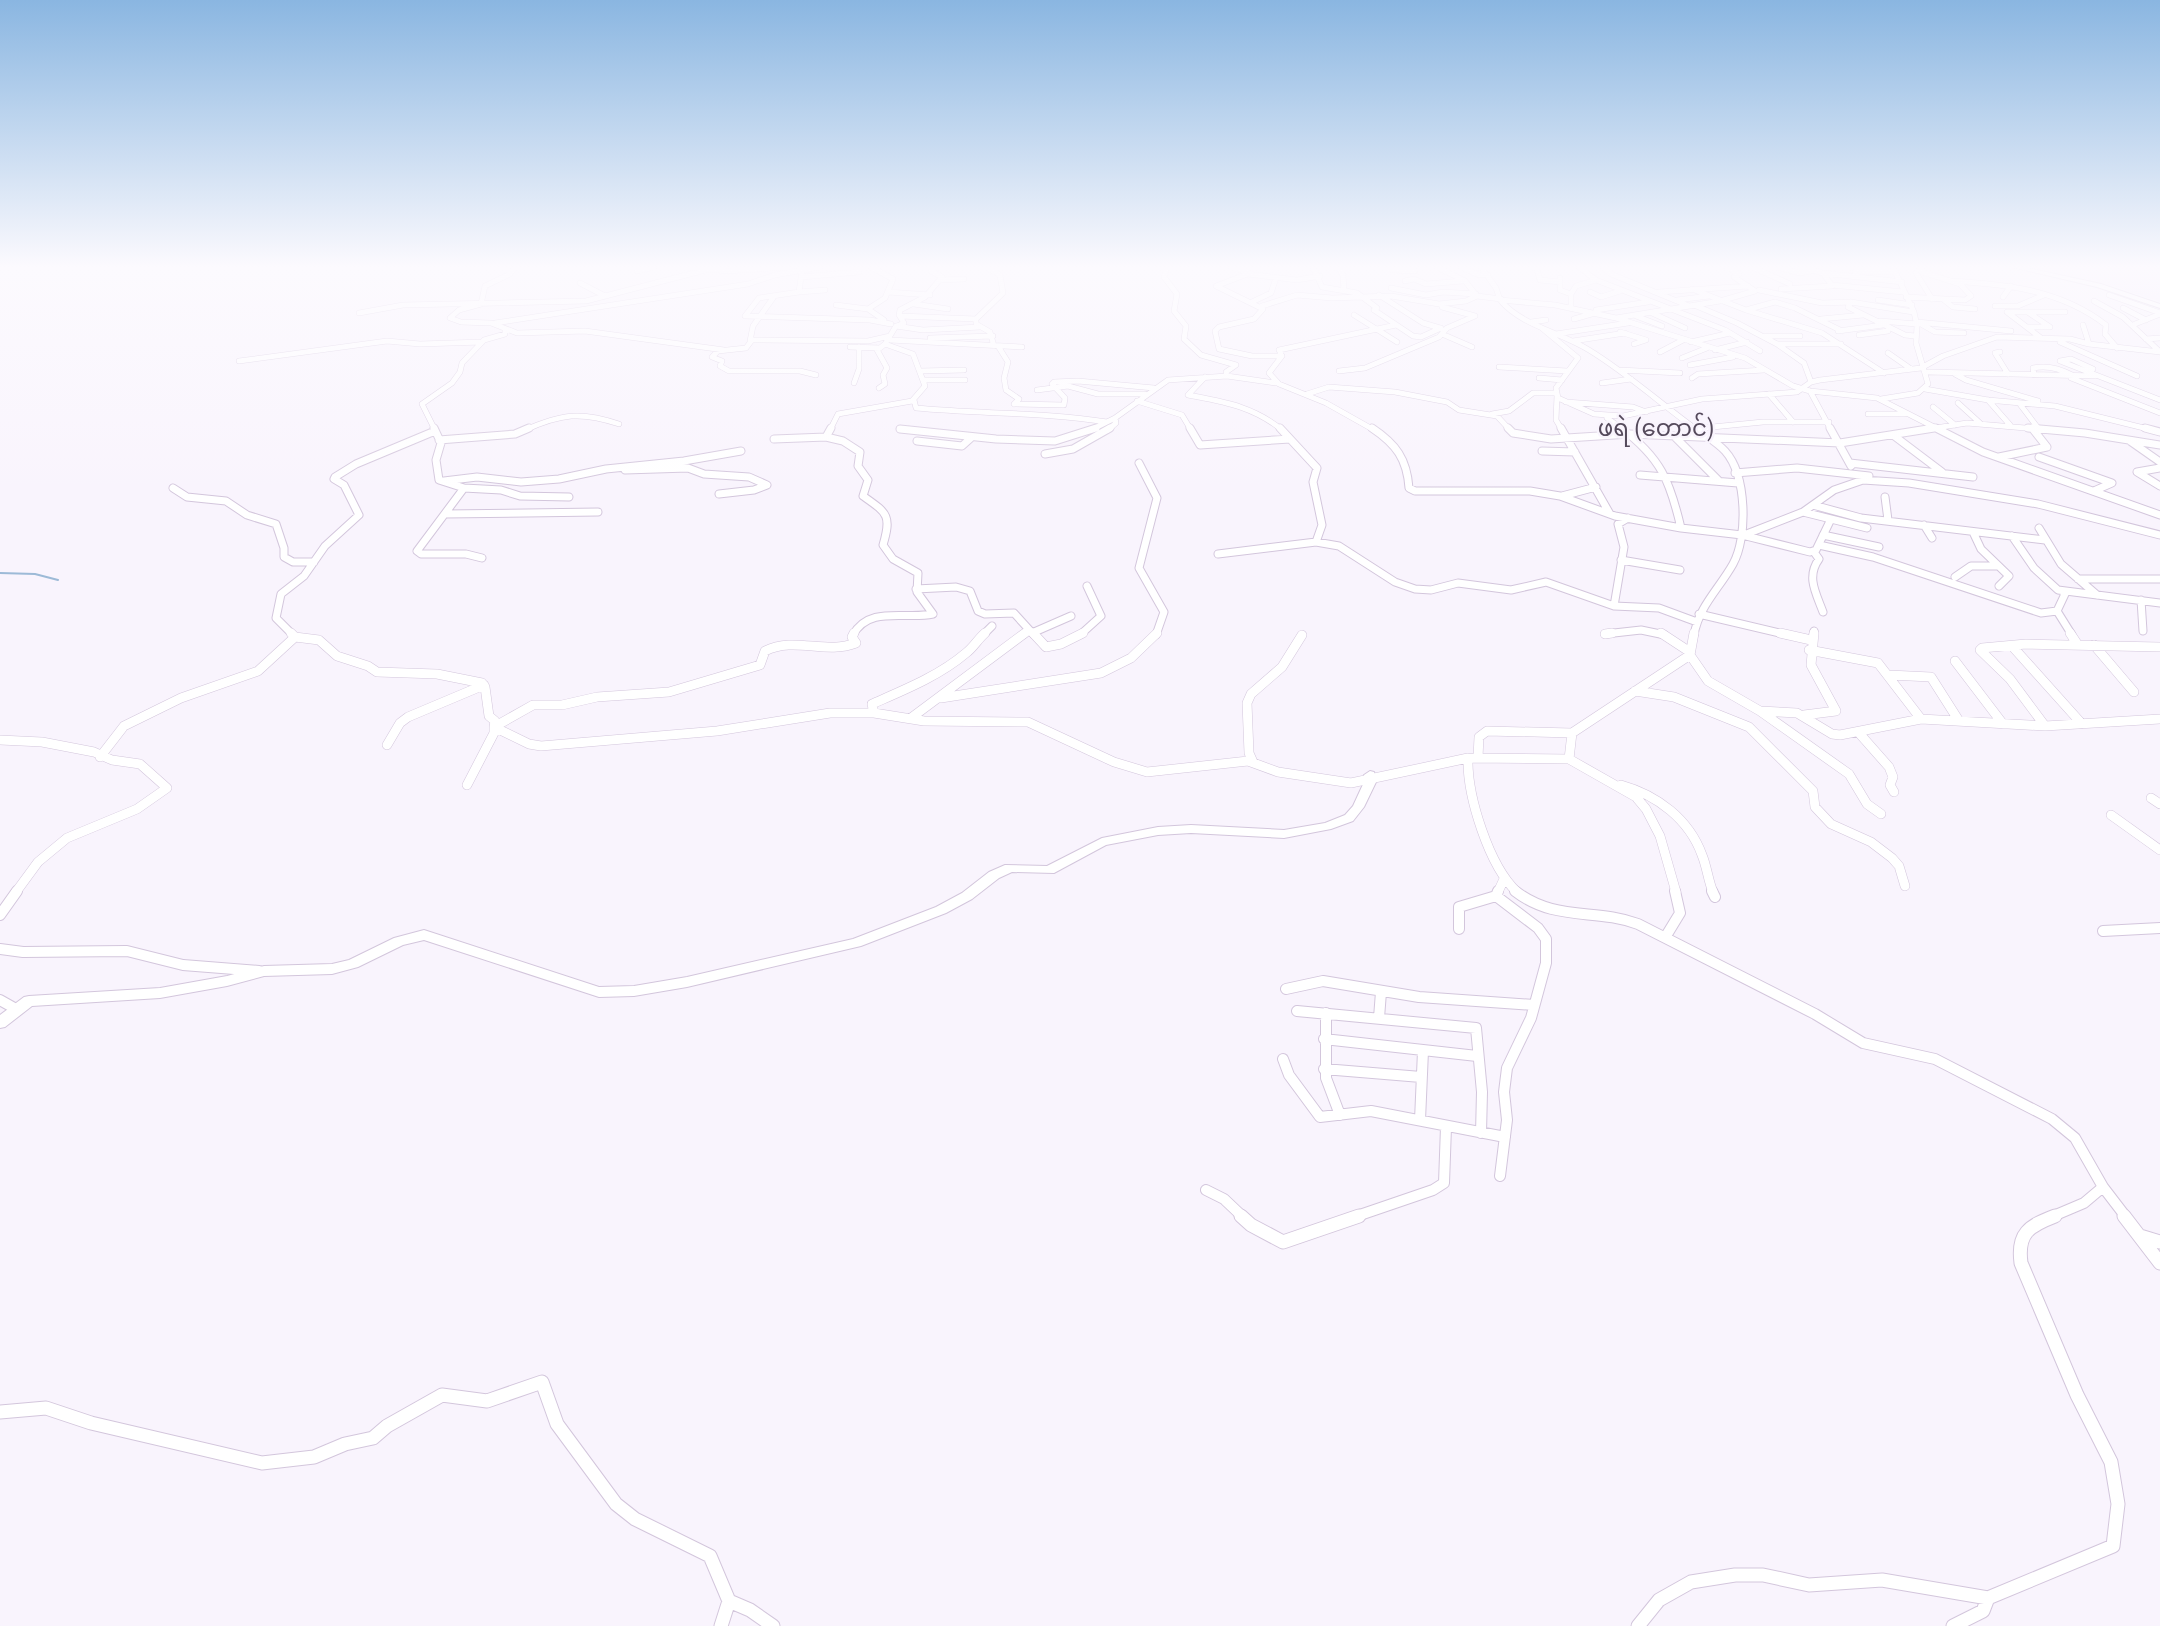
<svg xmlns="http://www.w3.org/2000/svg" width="2160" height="1626" viewBox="0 0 2160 1626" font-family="'Roboto Condensed','Noto Sans Myanmar',sans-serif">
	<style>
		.built { fill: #f5ebfc }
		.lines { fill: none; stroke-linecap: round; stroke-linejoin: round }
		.stream { stroke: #9dbad7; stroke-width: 2 }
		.street-far4-casing { stroke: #d3c6dc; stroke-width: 6 }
		.street-far3-casing { stroke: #d3c6dc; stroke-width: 9 }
		.street-far2-casing { stroke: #d3c6dc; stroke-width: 10 }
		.street-far1-casing { stroke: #d3c6dc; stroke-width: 12 }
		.street-casing { stroke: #d3c6dc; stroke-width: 15 }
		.secondary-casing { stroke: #d3c6dc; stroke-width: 2 }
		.street-far4 { stroke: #fff; stroke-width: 5 }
		.street-far3 { stroke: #fff; stroke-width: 7 }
		.street-far2 { stroke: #fff; stroke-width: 9 }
		.street-far1 { stroke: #fff; stroke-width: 10 }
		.street { stroke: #fff; stroke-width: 13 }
		.secondary { fill: #fff; fill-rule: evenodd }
		.labels { text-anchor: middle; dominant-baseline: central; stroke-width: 5; stroke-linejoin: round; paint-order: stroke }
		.far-quarter-label { font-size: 23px; fill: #554a5c; stroke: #f9f4fd }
	</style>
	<rect width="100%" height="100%" fill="#f9f4fd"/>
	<path class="built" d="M2026,267H2160V302L2113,286Z"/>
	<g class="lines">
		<path class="stream" d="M0,573L35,574L58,580"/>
		<defs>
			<path id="street-far4" d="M515,267L510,274L485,286L481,304L459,310L450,318L461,322L491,323L517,333L585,331L724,350
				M686,267L728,271L787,267
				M871,267L893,279L885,298L868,309L884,320
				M986,267L1000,275L1003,293L976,319V324L990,332L994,346
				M1167,267L1164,277L1177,294L1174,311L1186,326L1184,339L1201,355L1236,365L1226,372L1227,376L1276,383
				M1231,267L1250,273L1216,286L1263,309L1254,319L1219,327L1215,331L1219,349L1252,356H1282L1269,373L1279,384L1326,403L1374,430
				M1313,267L1322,287L1357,293L1377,308L1374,310L1413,336L1421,337L1441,328
				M1338,267L1343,275L1344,290
				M1393,267L1392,270L1415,271L1411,267
				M1437,267L1465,281L1477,296
				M1461,267L1479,275H1488
				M1481,267L1496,288L1500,300L1555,305L1616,318L1720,301L1755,291L1734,277L1739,274L1727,267
				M1536,267L1540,280L1560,282
				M1579,267L1596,280L1725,330L1760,351
				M1603,267L1611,274L1689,306
				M1752,267L1790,284
				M1776,267L1800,273L1811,271
				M637,271L654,267
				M802,271L799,292L825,290
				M1855,272H1895
				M1823,273L1902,282
				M1916,273L1932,299
				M1248,274L1297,280L1320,276
				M801,277L859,272
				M1560,278V290L1571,294
				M941,280L964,279
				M1405,281L1414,279L1426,284L1463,281
				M1951,281C2006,284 2061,290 2106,325L2105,334L2117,348
				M580,283L605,296
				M1832,285L1903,292
				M1391,288L1426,295L1443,292L1476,294
				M1692,289L1746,310L1822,333L1884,373
				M1781,289L1832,286L1823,273L1802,267
				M1759,290L1822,303L1851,302L1913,312
				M799,292L759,298L745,316L870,320L891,324
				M888,292L930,295
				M1590,292L1601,297L1620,291
				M1659,292L1748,286
				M1379,295L1423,323L1440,328
				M2109,295L2160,313
				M1906,297L1965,300L1971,296L1960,284L1922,272L1919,269L1922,267
				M2003,297L2011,286
				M1500,300C1522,326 1560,332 1589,350C1627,373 1661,404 1697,430
				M1677,300L1709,296
				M1878,300L1912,305
				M1944,300L1953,307L1975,309
				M2094,301L2123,317L2160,352
				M1252,302L1271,293L1275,281
				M1851,302L1848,307L1905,335L1915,336
				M914,304L948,309
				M836,305L868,309
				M1694,305L1737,323L1777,344L1804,363L1811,382
				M1262,306L1297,295L1332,298L1391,296L1439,304L1466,301L1477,296L1501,299
				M1995,306H2018L2044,295
				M1571,307V294L1576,286L1596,280
				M2123,308L2146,320
				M1596,310L1648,302
				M1746,310L1775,302L1795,308L1842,331
				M359,313L403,305L586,301L717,267
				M1652,313L1685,328
				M1354,315L1397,342
				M900,316L976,319
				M1636,316L1662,326
				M1616,318L1745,358L1793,386L1810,391L1877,398L1940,430
				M1574,319L1595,313
				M1821,319L1863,315
				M1880,321L1917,324
				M1531,322L1546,320
				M1917,322L2011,331
				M495,323L748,284L775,275L820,267
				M1921,324L1935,332L1964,333
				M2135,324L2160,314
				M2083,325L2089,344
				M897,326L904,323L899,315L900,310L925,297L942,277L931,271L937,267
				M2027,327H2050L2029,313
				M1543,329L1578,358L1556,388L1558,398L1594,414L1623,416L1702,399L1797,392L1811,382L1820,380L1921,368L1943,356L1997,337L2070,339L2089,344L2160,352
				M1838,331L1883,325
				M1620,332L1646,340L1634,344
				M1442,334L1472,347
				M1556,334L1628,323
				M1859,335L1888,331
				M1764,336H1800
				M930,338L993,336
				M2041,338L2007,312H2065
				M2146,339L2160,338
				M890,340L1022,347
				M750,341L753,326L773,298
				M1573,341L1625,333
				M1691,342L1730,333
				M2060,342L2137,376
				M1778,344H1841
				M998,346L1008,362L1004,378L1006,390L1019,399L1014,404
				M850,347L880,348L885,344
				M876,348L887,368L883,375L885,384L879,388
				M1715,350L1747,342
				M1660,352L1683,340
				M2000,352L1995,353L2008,374
				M1888,353L1911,369
				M1282,356L1279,350L1396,325
				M1682,358L1707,348
				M239,361L387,341L420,344L482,342
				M2060,361L2160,400
				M2060,361L2071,359L2093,369
				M1690,365L1733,357
				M1499,367L1567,371
				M1619,370L1680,373
				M920,371L964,370
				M1339,371L1365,368L1439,337L1447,328L1475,316L1442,307
				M1928,372L2096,376
				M1955,374L1966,380L2038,401
				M816,375L800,371H729L720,366L722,361L712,357L718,351L746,348L752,340L868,341L890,336
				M2034,375L2033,368C2047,365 2059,368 2072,375
				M1205,377L1188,395C1224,402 1253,406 1282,430
				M1539,378L1562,380
				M1692,378L1698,374L1764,370
				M2071,378L2160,413
				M923,380H965
				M854,383L859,369V347
				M1602,383L1631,379
				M1925,389L1988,400L2055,406L2152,430
				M1037,390L1068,386L1098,394H1145
				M1810,391L1831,430
				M1307,394L1329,387L1395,392L1447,402L1459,410L1497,416L1510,430
				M1769,394L1793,422
				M1557,395L1556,420L1562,430
				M1881,399L1918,393L1928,384L1916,343L1917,326L1914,312L1893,267
				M914,400L916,408C979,414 1044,412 1107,422
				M1988,400L2010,425
				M1137,401L1182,415L1191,430
				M1566,402L1633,407L1646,412
				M1958,403L1980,423
				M2019,403L2038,428
				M1015,404L1064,405L1065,398L1052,384L1054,382L1078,381L1154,388
				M1933,407L1955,425
				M1492,414L1509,411L1533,393H1555
				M1868,414H1905
				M1607,418L1624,430
				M900,429L909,430
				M1692,429L1763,422H1829
				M435,430L422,404L452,383L460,372L462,363L484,340L505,334V330
				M525,430C561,414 581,411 619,424
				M830,430L838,414L912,401L925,386L913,354L885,344L896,326L923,330L980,327
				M1091,430L1115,418L1168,380L1227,376
				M1108,430L1116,423L1115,418
				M1923,430L1967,423L2049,430"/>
			<path id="street-far3" d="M434,428L441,443L436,460L439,480L464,488L417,551L421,554H466L482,558
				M831,428L826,437L843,441L860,452L858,466L868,480L863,496C887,513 892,515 883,545L893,559L918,573L917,592L933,614C906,620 869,605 853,635
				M1190,428L1200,445L1290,439
				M1280,428L1317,468L1313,482L1322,525L1316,542
				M1372,428C1396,444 1407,459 1409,488L1415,491H1530L1560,496L1615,516L1681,528L1742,535L1810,552L1816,550L1831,519
				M1508,428L1513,433L1551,439L1630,434L1840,443L1934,428
				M1561,428L1610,514
				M1621,428C1661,458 1670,481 1681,528
				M1830,428L1851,466
				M1936,428L1983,452L2160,515
				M2028,428L2085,433L2160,445
				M2145,428L2160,432
				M900,429L996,439L1055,441L1096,428
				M1692,429L1700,428
				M1893,435L1942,472
				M1675,437L1719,481
				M774,439L826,437
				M439,440L515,434L529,428
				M917,441L962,446L972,437
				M2130,441L2160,462
				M1542,451L1575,452
				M1045,454L1073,449L1110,428
				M1999,457L2047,447L2032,428
				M2039,457L2112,483L2096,490
				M1139,463L1157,498L1139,568L1164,612L1156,635
				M1850,463L1973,477
				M2160,468L2137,472L2160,486
				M625,470L688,468L704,474L749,477L767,485L754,490L719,494
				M1735,473L1797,468L1869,476
				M1640,475L1738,483
				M444,481L477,477L521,482L559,479L606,469L684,461L741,451
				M173,488L187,497L226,501L247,515L276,524L284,548V557L293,562H314
				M464,488L501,490L520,496L569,497
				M1562,496L1596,487
				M1885,497L1888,520
				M1813,505L1861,518L2045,540
				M1803,512L1867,528
				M445,514L598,512
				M1924,525L1932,538
				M2039,528L2061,564L2097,595
				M1973,532L1981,549L2009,576L1999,586
				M1744,535L1803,512L1834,490L1863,480L1909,483L2038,504L2160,535
				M1823,535L1879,547
				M2012,536L2034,568L2058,590L2160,603
				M1819,545L1873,557L2041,613L2057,611L2065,594L2063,592
				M1814,552L1819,559C1806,577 1816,593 1823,612
				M1218,554L1316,542L1339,546L1395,582L1415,589L1431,590L1458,583L1511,590L1546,582L1614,606L1659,608L1697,622
				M1621,560L1680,570
				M1955,577L1971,566H1997
				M2078,579H2160
				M916,589L956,587L970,591L978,611L985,614L1014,613L1034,635
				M2141,600L2143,631
				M1614,606L1624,547L1618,524L1628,518
				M2057,611L2072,635
				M1699,614L1788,635
				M1032,633L1071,616
				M1605,634L1641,630L1665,635
				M293,635L276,618L281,594L304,576L325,546L359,515L344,485L334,479L335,477L356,464L435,431
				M983,635L992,626
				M1023,635L1029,630
				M1080,635L1101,616L1087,586
				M1694,635C1699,606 1719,589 1733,564C1748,537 1747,475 1725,451C1717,442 1704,435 1695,428
				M1813,635L1814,631"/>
			<path id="street-far2" d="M291,633L295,637L319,640L337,656L368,666L377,672L437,674L482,683L485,687L489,716L495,721L494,727L529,744L541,746L717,731L830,713H874L924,721L1028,722L1114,762L1147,772L1248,761L1278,772L1351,783L1468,758
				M1033,633L1046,647L1061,644L1083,633
				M1661,633L1690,652
				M1780,633L1811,640
				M2070,633L2078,645
				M1605,634L1612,633
				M2094,645L2134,692
				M2012,646L2082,724
				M1809,650L1878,663L1921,719
				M1690,655L1708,681L1760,711L1849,774L1867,804L1881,814
				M1955,661L2003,724
				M1889,675L1931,677L1959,721
				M1635,691L1674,697L1749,727L1813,791L1815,807L1831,824L1871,842L1892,858L1899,866L1905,886
				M941,698L1101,673L1131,658L1157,633
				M1760,711L1797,713L1832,734L1840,735L1921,719L2045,726L2160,719
				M874,713L872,704C904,690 939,676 966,653C973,648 978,639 985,633
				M1804,715L1836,711L1811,665L1814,633
				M911,718L1025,633
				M2045,726L2010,679L1980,650L1982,648L2026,644L2160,647
				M1859,733L1889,767L1893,777L1890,785L1894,792
				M0,740L42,742L94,752L112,760L140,764L167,788L137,809L67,838L38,862L16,892
				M387,745L400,723L408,717L484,685
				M100,757L124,726L181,698L258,671L295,637
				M1478,757L1479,737L1487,731L1572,733
				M1569,759L1572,733L1690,655L1694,633
				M1253,762L1249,753L1247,703L1251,694L1282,667L1302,635
				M467,785L494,733V727L533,705H562L597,697L669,692L760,665L765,651C795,636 825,655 856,643L852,637L854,633
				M1621,785C1657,795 1689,819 1702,855C1707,867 1708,880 1713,892
				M2151,798L2160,804
				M2111,815L2160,850
				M1498,892L1504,879
				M1517,892C1489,866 1467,796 1468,758L1569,759L1636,797L1646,809L1660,836L1676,892"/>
			<path id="street-far1" d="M1515,891C1555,922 1595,908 1638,924L1815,1014L1863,1043L1935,1059L2052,1119L2075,1138L2103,1187L2126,1217
				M1712,891L1715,897
				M1496,896L1538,928L1546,939V963L1531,1018L1507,1068L1504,1092L1507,1120L1500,1176
				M0,915L17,891
				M1459,929V907L1496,896L1498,891
				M2103,931L2160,928
				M1666,936L1680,913L1675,891
				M0,949L23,952L127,951L183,965L259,971
				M1286,989L1323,981L1419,997L1534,1005
				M0,1000L16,1009
				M1297,1011L1476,1028L1482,1092L1481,1133
				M1326,1013V1078L1340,1115
				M1379,1018L1381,992
				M1324,1039L1477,1056
				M1283,1059L1289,1075L1320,1117L1371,1111L1505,1137
				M1324,1069L1421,1077
				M1420,1120L1423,1051
				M1206,1190L1224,1199L1243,1217
				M1354,1217L1433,1190L1444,1183L1446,1127
				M2051,1217L2084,1203L2103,1187"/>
			<path id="street" d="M1241,1216L1251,1225L1283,1242L1359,1216
				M2124,1216L2160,1263
				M2140,1236L2160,1242
				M0,1412L46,1408L91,1423L262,1463L314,1457L345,1444L373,1438L387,1426L442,1395L487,1401L542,1382L557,1424L616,1504L635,1519L710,1556L729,1601L750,1610L773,1626
				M721,1626L729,1601
				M1638,1626L1659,1600L1691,1582L1735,1575H1763L1809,1585L1882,1580L1988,1598L2113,1546L2118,1504L2111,1462L2077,1395L2021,1263C2017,1233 2029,1226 2055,1216
				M1953,1626L1983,1611L1988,1598"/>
			<path id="secondary" d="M2012,267H2023L2101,284L2160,304V308L2097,287Z
				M1370,771L1374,772L1377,780L1364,807L1353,821L1331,829L1284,838L1191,833L1158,835L1106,845L1054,873L1012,872L999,878L972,899L946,913L861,946L687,987L634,996L599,997L424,940L403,945L358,967L332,974L264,976L227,986L160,998L32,1006L5,1027L0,1028V1015L24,997L29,996L160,988L227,976L264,966L332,964L349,960L394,938L424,930L599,987L634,986L687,977L853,939L936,907L962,893L989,872L1005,865L1047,866L1102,838L1158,827L1191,825L1284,830L1325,823L1345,815L1353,806L1365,780L1364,775Z"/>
		</defs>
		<use href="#street-far4" class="street-far4-casing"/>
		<use href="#street-far3" class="street-far3-casing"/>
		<use href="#street-far2" class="street-far2-casing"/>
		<use href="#street-far1" class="street-far1-casing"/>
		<use href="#street" class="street-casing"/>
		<use href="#secondary" class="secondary-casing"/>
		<use href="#street-far4" class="street-far4"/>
		<use href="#street-far3" class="street-far3"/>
		<use href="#street-far2" class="street-far2"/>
		<use href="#street-far1" class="street-far1"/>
		<use href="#street" class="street"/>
		<use href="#secondary" class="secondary"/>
	</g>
	<linearGradient id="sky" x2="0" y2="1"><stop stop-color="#8ab6e1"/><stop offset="0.54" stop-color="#fcfafe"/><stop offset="1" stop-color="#fcfafe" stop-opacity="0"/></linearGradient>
	<rect width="2160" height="494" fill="url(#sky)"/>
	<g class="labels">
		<g class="far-quarter-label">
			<text x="1656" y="428">ဖရဲ (တောင်)</text>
		</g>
	</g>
</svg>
